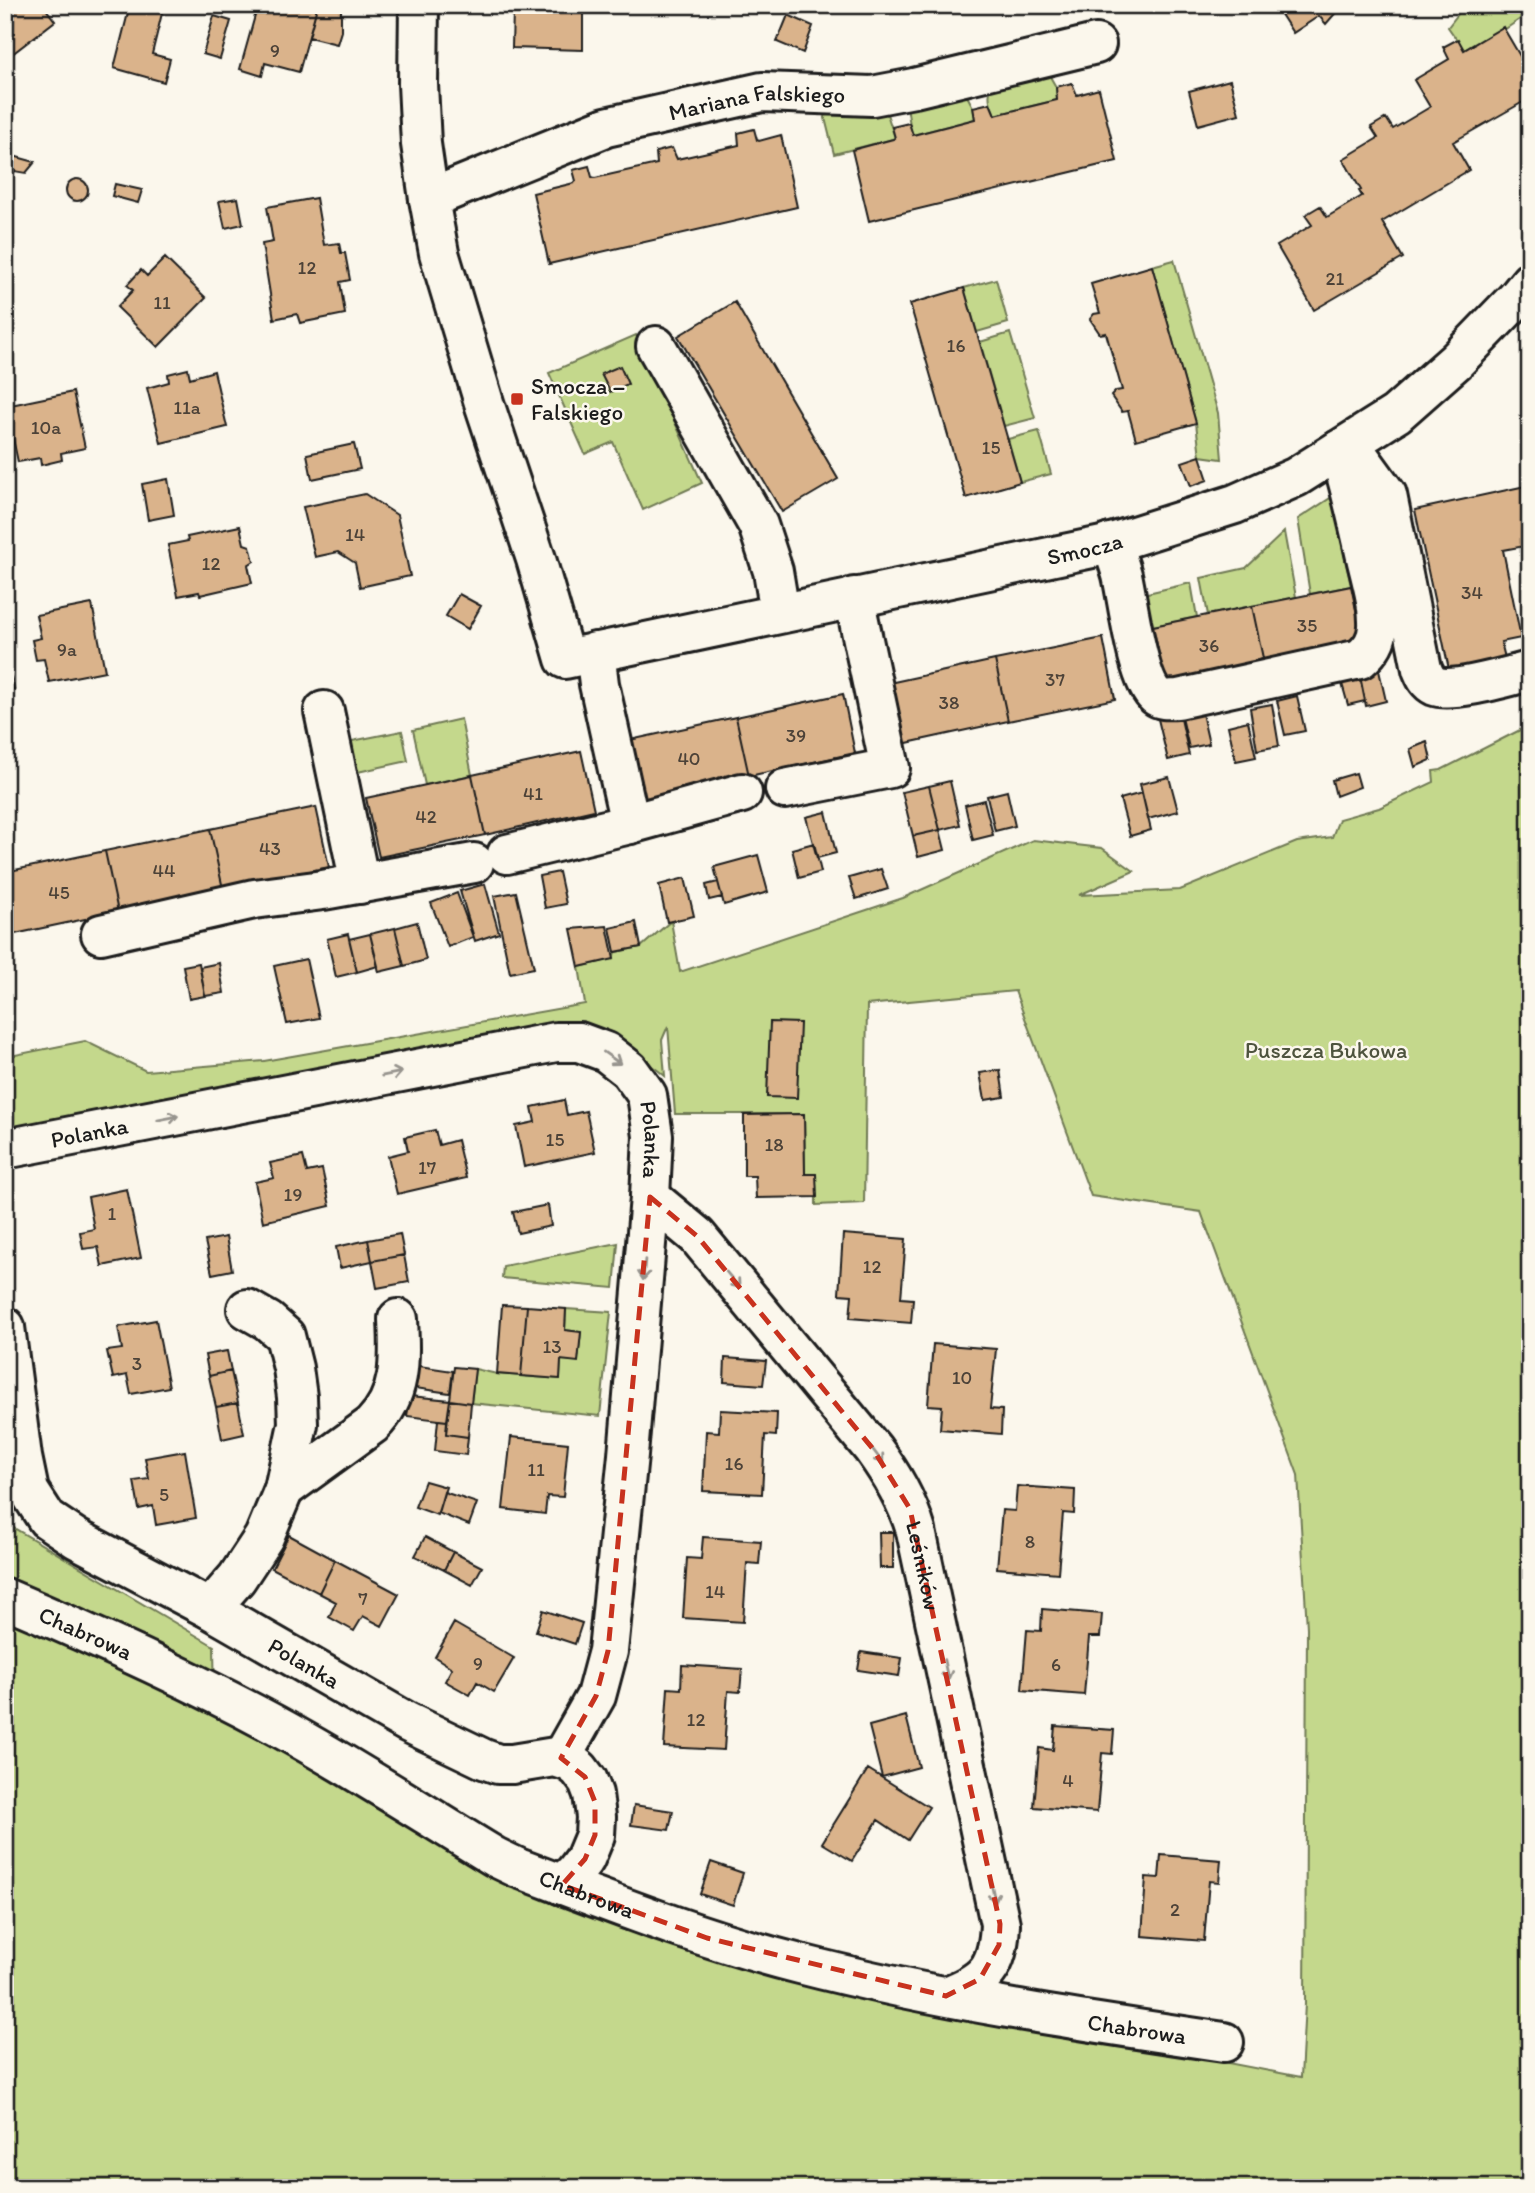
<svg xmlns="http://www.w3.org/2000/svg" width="1535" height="2193" viewBox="0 0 1535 2193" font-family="Itim,sans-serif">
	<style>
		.green { fill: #c4d88c; stroke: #707a54; stroke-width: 2 }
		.building { fill: #dab38b; stroke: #1c1c1c; stroke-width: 2 }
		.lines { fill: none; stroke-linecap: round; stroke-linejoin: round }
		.minor-casing { stroke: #1c1c1c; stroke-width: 44 }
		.minor { stroke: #fbf7ec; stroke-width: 38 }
		.oneway { stroke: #97948e }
		.marked { fill: none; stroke: #c8321e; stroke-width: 5; stroke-dasharray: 14 9; stroke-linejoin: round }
		.poi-dot { fill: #c8321e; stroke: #fbf7ec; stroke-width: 2.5 }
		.labels { text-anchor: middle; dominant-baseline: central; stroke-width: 5; stroke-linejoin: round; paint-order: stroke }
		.number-label { font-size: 19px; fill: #4c4238 }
		.street-label { font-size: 23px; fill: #1c1c1c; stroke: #fbf7ec }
		.poi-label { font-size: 23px; fill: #1c1c1c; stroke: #fbf7ec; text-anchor: start }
		.park-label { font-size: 23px; fill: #4e543e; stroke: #fbf7ec }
	</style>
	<rect width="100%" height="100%" fill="#fbf7ec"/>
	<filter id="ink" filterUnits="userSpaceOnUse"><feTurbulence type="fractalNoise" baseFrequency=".0143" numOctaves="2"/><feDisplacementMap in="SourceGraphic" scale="14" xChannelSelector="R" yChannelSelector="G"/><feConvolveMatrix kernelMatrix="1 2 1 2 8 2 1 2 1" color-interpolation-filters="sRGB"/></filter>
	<g filter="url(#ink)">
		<path class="green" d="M1465,5H1506L1529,13L1504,30L1503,27L1464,50L1448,27Z
			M1048,73L1056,87L1057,100L995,115C990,104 987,95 992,84Z
			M966,94L973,107L975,119L913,135L911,133L907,105Z
			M886,111L895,138L893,139L834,154L825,118L826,112Z
			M1174,260L1218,413L1222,459L1200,456L1196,423L1152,266Z
			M996,279L1008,323L977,332L964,288Z
			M1010,333L1035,418L1004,426L980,342Z
			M636,335L702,483L643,510L613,442L585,454L549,373Z
			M1039,431L1051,474L1020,482L1008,439Z
			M1332,497L1351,586L1310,594L1298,519Z
			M1284,532L1296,597L1208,615L1201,578L1246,568Z
			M1191,583L1197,617L1153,626L1152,620L1147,621L1143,594Z
			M461,719L472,775L425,785L413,730Z
			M1530,725V2188H5V1872L11,1865L5,1822V1502L9,1525L214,1646L215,1703L539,1897L963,2012L1301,2077L1305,2004L1307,1628L1298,1475L1201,1212L1091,1196L1015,991L867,1005L864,1203L816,1205V1174H805L804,1114H675L668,1026L662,1040L665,1076C644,1058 633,1055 606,1052L5,1149V1057L85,1041L146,1071L264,1061L585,1004L579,967L613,959L615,952L641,947L671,921L680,972L903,898L1033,840L1102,848L1134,871L1079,895L1180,890L1297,842L1332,837L1339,819L1379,808L1434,782L1433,771L1441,770Z
			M402,731L408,761L353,773L347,742Z
			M618,1243L614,1288L502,1278L503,1266Z
			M566,1309L611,1312L600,1416L471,1403L475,1369L497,1374L560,1379L561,1360L578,1361L581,1332L565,1330Z"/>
		<path class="building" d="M5,5H43L55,21L7,58L5,55Z
			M130,5H164L152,54L170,59L164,82L114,68Z
			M258,5H311L317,7L299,72L265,63L262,76L240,69Z
			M311,5H341V31L337,44L309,37L317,7Z
			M497,5H583V50L512,48L513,10H497Z
			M1275,5H1338L1340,8L1326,24L1319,16L1293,33Z
			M788,15L813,26L803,53L777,42Z
			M214,16L231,21L220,59L203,54Z
			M1503,27L1530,73V98L1453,142L1469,170L1382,222L1403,258L1314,310L1277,246L1312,225L1305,215L1320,206L1327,217L1362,196L1359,191L1361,190L1343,159L1378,138L1371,127L1386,118L1393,129L1430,107L1414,80L1449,59L1443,47L1458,39L1464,50Z
			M1230,80L1239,114L1198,125L1189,91Z
			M1072,83L1077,95L1099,89L1117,161L869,221L852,150L893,139L895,138L892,127L909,123L913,135L975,119L973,107L990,103L995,115L1057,100L1056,87Z
			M754,129L757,140L759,141L781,135L797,207L549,264L533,193L574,183L576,181L573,170L589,166L592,177L595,178L657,164L656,152L672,148L677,159L739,145L738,133Z
			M6,154L35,162L26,173L15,171L5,182Z
			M66 190a11 11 0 1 1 22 0a11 11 0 1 1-22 0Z
			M115,184L142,190L138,203L112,196Z
			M238,198L243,224L225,228L219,201Z
			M316,198L324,245L339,243L341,253H345L350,280L340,282L345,314L300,323L297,314L274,319L262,244L273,242L267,207Z
			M165,258L206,298L158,347L117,307L133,290L127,285L141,270L147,276Z
			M1152,266L1196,423L1136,440L1128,411L1122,412L1111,396L1116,391L1122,390L1106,333L1100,334L1090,319L1094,314L1100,313L1091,284Z
			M964,288L1020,482L966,498L910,304Z
			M735,302L838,479L782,512L678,336Z
			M620,366L628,384L610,392L601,374Z
			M188,369L190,378L214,371L227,427L161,443L147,388L169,382L168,374Z
			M73,392L85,448L61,453L62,460L41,465L40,458L18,462L6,406Z
			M1530,431V461L1523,432Z
			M354,444L360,469L312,479L307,454Z
			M1200,456L1208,480L1191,486L1182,462Z
			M168,479L174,515L148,520L142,484Z
			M1530,485V545L1503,550L1521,638L1501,642L1506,662L1450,674L1415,510Z
			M365,494L397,515L410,576L360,587L355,563L338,552L315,557L303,507Z
			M240,526L244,544L250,546L254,561L248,565L252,583L200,595L199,592L178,596L168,545L188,541L187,537Z
			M1351,586L1363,643L1264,663L1252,606Z
			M459,594L481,606L468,629L446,616Z
			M92,604L105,671L49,682L44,659L36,660L32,640L41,638L36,615Z
			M1252,606L1264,663L1165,684L1153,626Z
			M1103,638L1115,699L1008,721L995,660Z
			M5,649L14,689L5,691Z
			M995,660L1008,721L902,744L889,683Z
			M1378,666L1386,701L1366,706L1359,671Z
			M1360,676L1365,701L1348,705L1341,680Z
			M843,694L855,753L749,776L736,717Z
			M1297,696L1305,731L1285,735L1277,701Z
			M1272,704L1279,746L1257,750L1250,708Z
			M1201,709L1209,744L1189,748L1181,713Z
			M1180,714L1189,755L1168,760L1158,719Z
			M736,717L749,776L643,799L630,740Z
			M1248,721L1256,757L1236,761L1228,726Z
			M1427,742L1431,760L1415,767L1410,749Z
			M581,751L594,810L485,835L472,775Z
			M1356,773L1360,787L1336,796L1332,780Z
			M472,775L485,835L379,857L366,798Z
			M1169,777L1178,811L1148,819L1140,784Z
			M950,781L960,825L940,830L929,786Z
			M929,786L940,830L913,836L902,792Z
			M1007,791L1015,826L995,831L987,796Z
			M1142,793L1151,830L1130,836L1120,799Z
			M984,800L993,835L973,840L965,805Z
			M316,807L329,867L223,889L210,829Z
			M826,812L836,853L817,858L806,817Z
			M210,829L223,889L118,912L105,851Z
			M940,830L945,850L918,857L913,836Z
			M814,843L821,872L799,878L792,849Z
			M105,851L118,912L10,935L5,912V872Z
			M758,855L768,892L724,905L714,867Z
			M881,869L888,889L856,899L849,878Z
			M559,872L566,904L545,908L539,876Z
			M685,878L694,916L667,922L659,885Z
			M718,882L722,897L709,900L706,885Z
			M485,884L499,933L475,941L460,891Z
			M516,892L534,968L510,973L494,896Z
			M457,893L473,937L448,947L431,903Z
			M417,922L426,960L404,966L395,928Z
			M636,922L641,947L615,952L610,928Z
			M607,926L614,959L579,967L571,929Z
			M395,928L404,966L379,972L370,934Z
			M348,934L357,972L336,977L327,939Z
			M370,934L378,966L357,972L349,939Z
			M306,959L319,1018L287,1024L274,966Z
			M199,963L205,996L189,999L183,966Z
			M219,963L224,993L205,996L200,967Z
			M770,1022L800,1023L797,1098L767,1097Z
			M1000,1070L1004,1097L985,1100L980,1073Z
			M564,1100L567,1115L586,1111L595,1152L524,1167L516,1126L535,1122L532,1107Z
			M804,1114L805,1174H816L817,1197L756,1198L755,1176H744V1115Z
			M435,1130L439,1145L457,1140L466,1178L397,1194L388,1156L408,1151L405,1137Z
			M303,1156L307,1172L322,1169L330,1206L263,1222L255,1182L274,1178L270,1163Z
			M127,1189L141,1258L102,1266L98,1247L83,1249L80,1232L94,1229L88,1197Z
			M548,1205L551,1226L518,1233L513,1212Z
			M400,1234L404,1255L372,1261L368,1240Z
			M843,1234L906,1239L901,1298L913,1299L911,1323L850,1318L852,1295L839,1294Z
			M226,1237L232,1270L212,1274L205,1241Z
			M368,1240L372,1261L340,1268L336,1247Z
			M404,1255L409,1282L377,1288L372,1261Z
			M502,1305L527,1306L521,1376L497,1374Z
			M527,1306L566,1309L565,1330L581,1332L578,1362L561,1360L560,1379L521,1376Z
			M156,1320L169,1387L131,1394L127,1375L113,1378L107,1351L122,1349L118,1327Z
			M933,1344L996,1349L990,1409L1002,1410L1001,1434L940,1429L942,1406L928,1405Z
			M227,1351L231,1371L209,1376L205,1355Z
			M725,1358L766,1361L763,1385L724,1382Z
			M419,1366L453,1371L450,1393L415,1388Z
			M454,1367L475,1369L471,1403L450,1400Z
			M231,1371L238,1403L216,1407L209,1376Z
			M410,1396L450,1400L447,1421L407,1416Z
			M450,1400L471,1403L468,1437L446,1434Z
			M238,1403L244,1434L222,1439L216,1407Z
			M720,1410L777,1413L776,1436L765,1435L762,1494L703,1491L706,1431L719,1432Z
			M438,1420L447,1421L446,1434L468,1437L466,1455L435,1451Z
			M511,1437L568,1443L563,1497L547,1496L545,1514L503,1509Z
			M185,1451L196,1518L156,1525L153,1506L139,1509L134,1481L149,1479L145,1458Z
			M425,1481L446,1487L437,1515L415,1507Z
			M1017,1486L1075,1490L1074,1514L1063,1513L1058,1573L997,1568L1002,1510L1015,1511Z
			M444,1492L477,1503L469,1525L438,1513Z
			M879,1532H893V1568H880Z
			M289,1535L335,1560L319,1593L272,1568Z
			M425,1537L453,1552L444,1570L415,1556Z
			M703,1537L761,1541L759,1564L747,1563L743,1622L683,1618L687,1558L701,1559Z
			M453,1552L482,1567L472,1585L444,1570Z
			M335,1560L399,1594L382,1626L363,1616L354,1631L329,1617L336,1602L319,1593Z
			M1042,1609L1102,1614L1100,1637H1089L1084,1695L1022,1690L1027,1630L1041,1631Z
			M543,1610L582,1623L575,1644L536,1631Z
			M454,1623L514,1658L494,1692L477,1682L470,1695L445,1681L452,1668L435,1657Z
			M861,1652L902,1658L899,1676L858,1670Z
			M682,1665L742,1669L740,1692L728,1691L724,1750L664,1747L668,1688L681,1689Z
			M906,1716L919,1767L882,1777L869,1726Z
			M1055,1726L1114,1730L1112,1754L1102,1753L1097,1812L1034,1807L1039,1748L1053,1750Z
			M868,1769L929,1807L908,1840L878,1820L852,1861L822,1843Z
			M634,1805L673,1811L669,1830L631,1825Z
			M1161,1855L1221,1860L1219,1882L1209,1881L1204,1941L1142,1936L1146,1877L1159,1878Z
			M711,1862L743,1873L733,1905L700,1894Z"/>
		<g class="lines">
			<defs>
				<g id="minor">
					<path id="s1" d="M419,5L418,84L421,144L429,199L439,253L485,406L536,559L565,659L1102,546L1235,504L1296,477L1396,414L1456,361L1516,299L1530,282"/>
					<path id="s2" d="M429,199L606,127L762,92L872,96L914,88L1096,44"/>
					<path d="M656,346L758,525L773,571L780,613"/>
					<path d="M1350,444L1387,495L1422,669C1425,676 1427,682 1435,686C1453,693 1509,676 1530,671"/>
					<path d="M1111,543C1115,553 1119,564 1122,575C1128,600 1137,680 1156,696C1162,701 1171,699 1178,699L1360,659C1371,650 1377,641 1378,627C1379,604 1371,579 1366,557C1358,521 1350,485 1339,450"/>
					<path d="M324,711L360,884"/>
					<path d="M785,789L890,768L854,597"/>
					<path d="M630,824L742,793"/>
					<path d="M507,854L630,824L599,684L595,652"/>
					<path d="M101,934L254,899L323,890L474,863"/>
					<path id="s3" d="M5,1149L556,1042H579L606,1052L629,1070L647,1095L653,1136L650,1197L628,1455L608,1651L596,1696L561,1758"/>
					<path id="s4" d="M650,1197L697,1236L873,1449C892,1475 907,1500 916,1531L1000,1924C998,1968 986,1981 946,1996"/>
					<path id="s5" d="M5,1327L22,1457L29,1491L47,1519L77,1539L210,1609L407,1722L484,1759L498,1764H512L555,1757L570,1762L579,1769L588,1781L593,1794L596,1817L595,1835L585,1859L575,1872L562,1885"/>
					<path d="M284,1489L372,1425C402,1395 400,1359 398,1319"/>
					<path id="s6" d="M5,1598C97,1637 188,1678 275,1725C351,1766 422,1813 495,1857L518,1868C611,1903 704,1940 800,1964C940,2000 1082,2021 1224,2042"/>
					<path d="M210,1609L237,1578L264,1537L284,1489L298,1424L297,1397L293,1368L285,1336L268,1321L247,1309"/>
				</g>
			</defs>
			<use href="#minor" class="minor-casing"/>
			<use href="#minor" class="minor"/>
		</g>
		<defs><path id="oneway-shaft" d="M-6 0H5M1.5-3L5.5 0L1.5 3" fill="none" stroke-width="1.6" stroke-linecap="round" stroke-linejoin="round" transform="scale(1.75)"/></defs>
		<g class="oneway">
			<use href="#oneway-shaft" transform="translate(612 1058) rotate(35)"/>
			<use href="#oneway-shaft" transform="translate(392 1074) rotate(-11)"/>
			<use href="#oneway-shaft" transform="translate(168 1118) rotate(-11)"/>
			<use href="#oneway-shaft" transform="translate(644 1270) rotate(95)"/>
			<use href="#oneway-shaft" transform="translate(733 1280) rotate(50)"/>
			<use href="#oneway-shaft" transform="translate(877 1455) rotate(53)"/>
			<use href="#oneway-shaft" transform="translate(946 1670) rotate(78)"/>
			<use href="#oneway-shaft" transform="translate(993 1892) rotate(78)"/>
		</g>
	</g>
	<path class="marked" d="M650,1197L697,1236L873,1449L910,1509L1000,1924L999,1945L980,1979L946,1996L707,1938L562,1885L585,1859L595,1835V1802L585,1777L561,1758L596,1696L608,1651Z"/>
	<rect class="poi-dot" x="510" y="392" width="14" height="14" rx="3.5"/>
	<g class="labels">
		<g class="number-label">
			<text x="275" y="50">9</text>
			<text x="307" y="267">12</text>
			<text x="1335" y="278">21</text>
			<text x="162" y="302">11</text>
			<text x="956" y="345">16</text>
			<text x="187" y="407">11a</text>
			<text x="46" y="427">10a</text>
			<text x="991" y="447">15</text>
			<text x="355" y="534">14</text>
			<text x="211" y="563">12</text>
			<text x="1472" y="592">34</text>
			<text x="1307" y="625">35</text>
			<text x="1209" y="645">36</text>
			<text x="67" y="649">9a</text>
			<text x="1055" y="679">37</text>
			<text x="949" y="702">38</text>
			<text x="796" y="735">39</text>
			<text x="689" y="758">40</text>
			<text x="533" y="793">41</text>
			<text x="426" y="816">42</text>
			<text x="270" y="848">43</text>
			<text x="164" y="870">44</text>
			<text x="59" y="892">45</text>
			<text x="555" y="1139">15</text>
			<text x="774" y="1144">18</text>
			<text x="427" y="1167">17</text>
			<text x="293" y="1194">19</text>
			<text x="112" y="1213">1</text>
			<text x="872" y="1266">12</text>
			<text x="552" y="1346">13</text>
			<text x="137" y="1363">3</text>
			<text x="962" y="1377">10</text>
			<text x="734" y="1463">16</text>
			<text x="536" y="1469">11</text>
			<text x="164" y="1494">5</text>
			<text x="1030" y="1541">8</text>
			<text x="715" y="1591">14</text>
			<text x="363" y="1598">7</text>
			<text x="478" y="1663">9</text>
			<text x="1056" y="1664">6</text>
			<text x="696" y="1719">12</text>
			<text x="1068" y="1780">4</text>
			<text x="1175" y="1909">2</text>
		</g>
		<g class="street-label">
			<text stroke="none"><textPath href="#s2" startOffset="345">Mariana Falskiego</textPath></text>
			<text stroke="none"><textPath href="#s1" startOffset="1206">Smocza</textPath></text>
			<text stroke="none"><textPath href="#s3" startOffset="86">Polanka</textPath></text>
			<text stroke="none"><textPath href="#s3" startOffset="718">Polanka</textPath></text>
			<text stroke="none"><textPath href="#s4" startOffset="466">Leśników</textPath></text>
			<text stroke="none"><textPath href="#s6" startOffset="88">Chabrowa</textPath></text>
			<text stroke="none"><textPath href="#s5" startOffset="494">Polanka</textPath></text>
			<text stroke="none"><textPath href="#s6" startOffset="654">Chabrowa</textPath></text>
			<text stroke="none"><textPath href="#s6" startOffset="1222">Chabrowa</textPath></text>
		</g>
		<g class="poi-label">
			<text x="531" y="386">Smocza –<tspan x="531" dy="26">Falskiego</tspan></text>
		</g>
		<g class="park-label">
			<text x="1326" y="1050">Puszcza Bukowa</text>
		</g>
	</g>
	<rect width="1535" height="2193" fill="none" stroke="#fbf7ec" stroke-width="28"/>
	<rect x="14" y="14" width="1507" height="2165" fill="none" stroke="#1c1c1c" stroke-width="2.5" filter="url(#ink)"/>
</svg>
